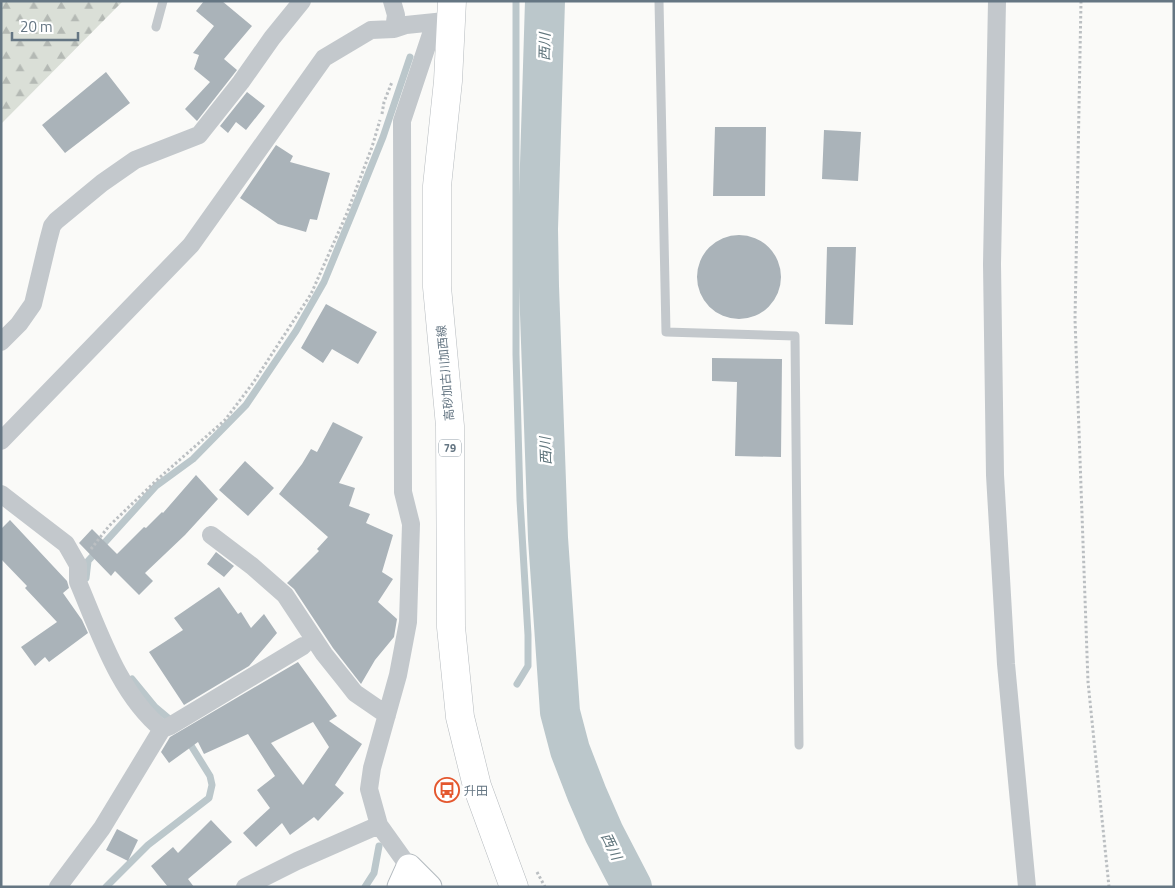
<svg xmlns="http://www.w3.org/2000/svg" width="1175" height="888" viewBox="0 0 1175 888" font-family="'Titillium Web','Noto Sans JP',sans-serif">
	<style>
		.forest { fill: url(#forest-firs) }
		.lines { fill: none; stroke-linecap: round; stroke-linejoin: round }
		.stream { stroke: #bbc7cb; stroke-width: 7 }
		.river { stroke: #bbc7cb; stroke-width: 40 }
		.building { fill: #aab3b9; fill-rule: evenodd }
		.secondary-casing { stroke: #b3babf; stroke-width: 27 }
		.primary-casing { stroke: #b5babe; stroke-width: 29 }
		.path { stroke: #bbbfc2; stroke-width: 3; stroke-dasharray: 2.5 2.5; stroke-linecap: butt }
		.lane { stroke: #c3c8cc; stroke-width: 9 }
		.street { stroke: #c3c8cc; stroke-width: 18 }
		.secondary { stroke: #fff; stroke-width: 25 }
		.primary { stroke: #fff; stroke-width: 28 }
		.labels { text-anchor: middle; dominant-baseline: central; stroke-width: 5; stroke-linejoin: round; paint-order: stroke }
		.shield { fill: #fff; stroke: #939fa8; stroke-width: 1 }
		.shield-label { font-size: 11px; font-weight: bold; fill: #657683 }
		.street-label { font-size: 12px; fill: #657683; stroke: #fff }
		.poi-label { font-size: 12px; fill: #657683; stroke: #fff; text-anchor: start }
		.water-label { font-size: 14px; font-style: italic; fill: #60757c; stroke: #fff }
	</style>
	<defs>
		<pattern id="forest-firs" width="22" height="20" patternUnits="userSpaceOnUse" patternTransform="scale(1.25)"><rect width="22" height="20" fill="#dadfd7"/><path d="M5 1l3.5 6h-7zM16 11l3.5 6h-7z" fill="#b4b9b4"/></pattern>
	</defs>
	<rect width="100%" height="100%" fill="#fafaf8"/>
	<path class="forest" d="M1,1H123L1,124Z"/>
	<g class="lines">
		<path class="stream" d="M516,1V354L520,500L528,635V666L517,684
			M86,578L88,561L156,486L193,459L246,405L296,331L324,282L354,209L383,137L410,57
			M132,679L155,707L174,723
			M106,887L148,845L209,798L212,785L210,776L187,739
			M365,887L374,873L379,846"/>
		<path class="river" d="M545,1L538,229L539,286L548,538L560,712L570,750L587,794L604,833L632,887"/>
	</g>
	<path class="building" d="M204,1H222L252,26L224,59L237,70L197,121L185,109L210,82L194,69L199,55L193,53L214,26L196,11Z
		M106,72L130,103L65,153L42,125Z
		M247,92L265,106L246,130L236,122L228,133L220,126Z
		M715,127H766L765,196H713Z
		M824,130L861,132L858,181L822,179Z
		M276,145L293,156L290,162L330,173L317,220L310,219L306,232L278,224L240,198Z
		M697 277a42 42 0 1 1 84 0a42 42 0 1 1-84 0Z
		M827,247H856L853,325L825,324Z
		M326,304L377,332L358,364L332,349L323,363L301,348Z
		M712,358L782,359L781,457L735,456L737,382L712,381Z
		M333,422L363,437L339,483L355,488L349,506L370,514L366,523L393,535L382,572L393,579L378,602L397,619L394,637L375,660L361,684L333,648L294,589L287,583L319,551L317,549L328,537L279,494L302,464L311,449L317,452Z
		M245,461L274,488L248,516L219,490Z
		M196,475L218,499L185,535L145,573L153,581L139,595L115,571L111,576L79,543L92,529L117,554L144,527L146,528L162,512L163,513Z
		M10,520L67,581L69,588L63,593L82,620L88,633L49,662L45,657L35,666L21,647L57,622L25,588L27,586L1,559V529Z
		M216,552L234,566L224,577L207,564Z
		M219,587L238,614L241,612L251,628L264,614L277,633L249,666L184,705L149,652L183,630L174,618Z
		M298,662L337,716L329,721L362,744L335,785L344,793L318,821L314,817L290,835L282,823L256,847L243,833L270,808L257,790L275,776L248,734L204,754L198,742L169,763L161,752L170,737ZM313,722L329,747L303,785L271,743Z
		M211,820L232,842L188,879L194,887H168L151,866L173,847L178,853Z
		M117,829L138,840L128,861L106,850Z"/>
	<g class="lines">
		<defs>
			<path id="secondary" d="M400,887L409,867L429,887"/>
			<path id="primary" d="M452,1L448,81L437,186V287L450,426L451,627L460,717L477,786L514,887"/>
		</defs>
		<use href="#secondary" class="secondary-casing"/>
		<use href="#primary" class="primary-casing"/>
		<path class="path" d="M1081,1L1075,319L1088,682L1109,887
			M382,114L384,102L392,82
			M91,549L109,526L159,478L225,420L253,383L311,294L347,213L372,147L380,120
			M537,872L545,887"/>
		<path class="lane" d="M659,1L666,332L795,336L799,745
			M156,27L163,1"/>
		<path class="street" d="M392,1L396,15L394,29
			M997,1L992,264L995,475L1006,664L1027,887
			M1,342L19,324L33,304L48,241L52,226L56,221L102,183L135,160L199,135L241,82L272,38L302,1
			M1,441L191,245L324,58L371,30L394,29L406,25L445,21
			M1,494L66,544L78,565V582C99,631 119,694 162,729L102,828L58,887
			M211,535L252,566L285,595L324,654L344,679L355,693L387,715
			M162,729L170,726L303,646
			M409,867L379,825L369,789L372,768L398,675L408,622L411,524L403,492L402,121L435,22
			M245,887L297,861L379,825"/>
		<use href="#secondary" class="secondary"/>
		<use href="#primary" class="primary"/>
	</g>
	<defs>
		<symbol id="bus-ring" viewBox="-11 -11 22 22"><circle r="9.5" fill="#fff" stroke="#e4572e" stroke-width="1.5"/><path d="M-5-6H5V4H4V6H2V4H-2V6H-4V4H-5ZM-3.5-4V0h7V-4ZM-3.5 1.2v1.5H-2V1.2ZM2 1.2v1.5H3.5V1.2Z" fill="#e4572e"/></symbol>
	</defs>
	<g fill-rule="evenodd">
		<use href="#bus-ring" x="433" y="776" width="28" height="28"/>
	</g>
	<g class="labels">
		<rect class="shield" x="439" y="439.5" width="22" height="17" rx="4"/>
		<g class="shield-label">
			<text x="450" y="448">79</text>
		</g>
		<g class="street-label">
			<text transform="translate(445 373) rotate(-95)">高砂加古川加西線</text>
		</g>
		<g class="poi-label">
			<text x="464" y="790">升田</text>
		</g>
		<g class="water-label">
			<text transform="translate(544 47) rotate(-89)">西川</text>
			<text transform="translate(545 451) rotate(-92)">西川</text>
			<text transform="translate(612 846) rotate(64)">西川</text>
		</g>
	</g>
	<rect width="1175" height="888" fill="none" stroke="#657683" stroke-width="5"/>
	<path d="M12 32v8h66v-8" fill="none" stroke="#657683" stroke-width="2.5"/>
	<text x="20" y="32" font-size="15" fill="#657683" stroke="#ffffff" stroke-width="4" paint-order="stroke">20 m</text>
</svg>
